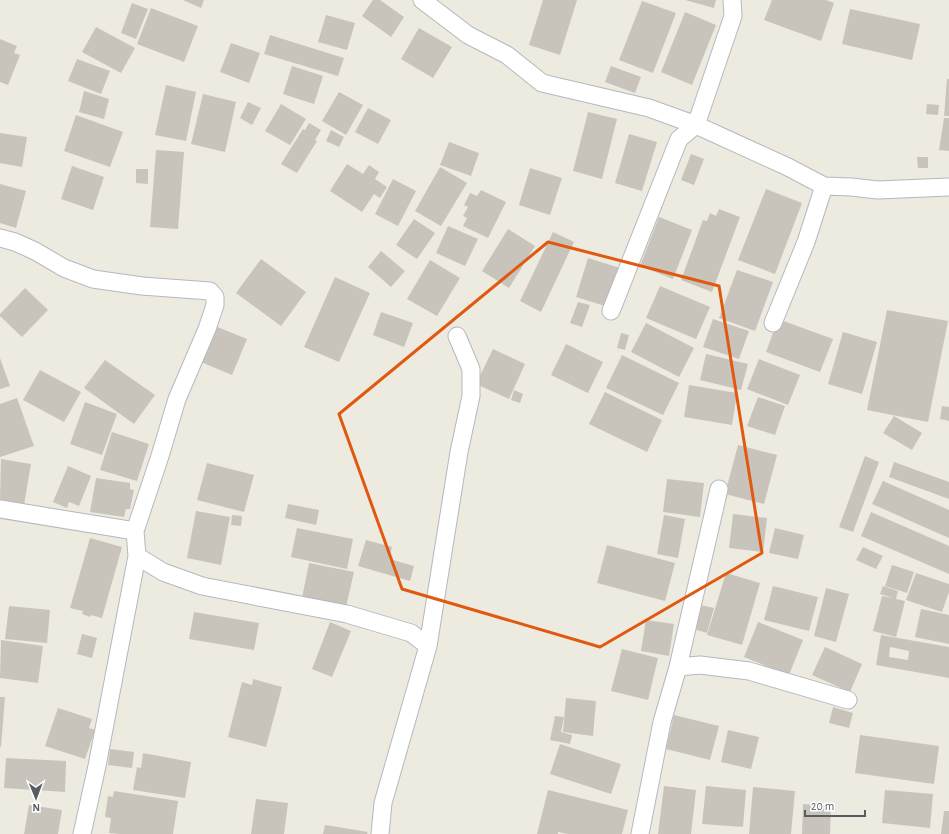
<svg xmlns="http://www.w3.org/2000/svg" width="949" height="834" viewBox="0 0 949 834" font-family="'Alegreya Sans',sans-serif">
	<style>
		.building { fill: #c8c4bc; fill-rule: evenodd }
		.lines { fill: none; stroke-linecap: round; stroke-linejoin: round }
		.minor-casing { stroke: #b5b8be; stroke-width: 19 }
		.minor { stroke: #fff; stroke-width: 17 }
		.marked { fill: none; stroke: #e15910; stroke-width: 3; stroke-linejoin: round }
	</style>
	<rect width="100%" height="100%" fill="#edeadf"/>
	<path class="building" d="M183,0H204L201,8Z
		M373,0H380L404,17L391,37L362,16Z
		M543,0H577L560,55L529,45Z
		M685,0H716L714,8Z
		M772,0H826L834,3L821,41L764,20Z
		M642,1L676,13L653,73L619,60Z
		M132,3L148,9L136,39L121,33Z
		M151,8L198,26L184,62L137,44Z
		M850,9L920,24L912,60L842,44Z
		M685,12L716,25L692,85L661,72Z
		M326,15L355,23L347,50L318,42Z
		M96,27L135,48L121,73L82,52Z
		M419,28L452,47L433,78L401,59Z
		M270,35L344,58L338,76L264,54Z
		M0,39L17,46L14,53L20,55L8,85L0,82Z
		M231,43L260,53L249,83L220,72Z
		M77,59L110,71L101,94L68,81Z
		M292,66L323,76L314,104L283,94Z
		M611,66L641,77L635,93L605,82Z
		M947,79H949V116H944Z
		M166,85L196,92L186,141L155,135Z
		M84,91L109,99L104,119L79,112Z
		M339,92L363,105L346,135L322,121Z
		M203,94L236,102L225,152L191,144Z
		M248,102L261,108L252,125L240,118Z
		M281,104L306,119L290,145L265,131Z
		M927,104L939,105L938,115L926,114Z
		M368,108L391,120L378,144L355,132Z
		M588,112L617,119L602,179L573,171Z
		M76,115L123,132L110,167L64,151Z
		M944,118H949V151L939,150Z
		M309,123L321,130L315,140L317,141L297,173L281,164L303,129L305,130Z
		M331,130L344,137L339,147L326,141Z
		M0,133L27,137L22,167L0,163Z
		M629,134L657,142L642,191L615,183Z
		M449,142L479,153L471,176L440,165Z
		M156,150L184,152L178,229L150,227Z
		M691,154L704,159L694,185L681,180Z
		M917,157H928V168H918Z
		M347,164L363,174L369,165L379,172L375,179L387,187L380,198L374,194L362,212L330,191Z
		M72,166L104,177L93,210L61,199Z
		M440,167L467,183L441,226L415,211Z
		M530,168L562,178L550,215L519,205Z
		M136,169H148V184L136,183Z
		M393,179L416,191L398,226L375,214Z
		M0,184L26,191L16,228L0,223Z
		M766,189L802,203L775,274L738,260Z
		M481,190L506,202L488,238L463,226L467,218L463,216L468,207L464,205L470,193L477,196Z
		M719,209L740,217L712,292L681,280L703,220L707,221L710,213L716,216Z
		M659,217L692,230L673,279L640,266Z
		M414,219L435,233L417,259L396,245Z
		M448,226L478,239L465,266L436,253Z
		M508,229L535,246L509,288L482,271Z
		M553,232L574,242L541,312L520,301Z
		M381,251L405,271L391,287L368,267Z
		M588,258L620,268L608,307L576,297Z
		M261,259L306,292L281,326L236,293Z
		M430,260L460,278L437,316L407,299Z
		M737,270L773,282L755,331L719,318Z
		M335,277L370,293L339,362L304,347Z
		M660,286L710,307L696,339L646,318Z
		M25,288L48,310L22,337L0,316V314Z
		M578,302L590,305L582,327L570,323Z
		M887,310L948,321L928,422L867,410Z
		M381,312L413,323L404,347L373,335Z
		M713,319L749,331L739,359L703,347Z
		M778,319L833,339L820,372L766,352Z
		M646,323L694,348L679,377L631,352Z
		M215,326L247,339L232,375L201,362Z
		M843,332L877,342L862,394L828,384Z
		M621,333L629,335L625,350L617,348Z
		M566,344L603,362L588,393L551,375Z
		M493,349L525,364L509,399L476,384Z
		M706,354L748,364L741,390L700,380Z
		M622,355L679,383L663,415L606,388Z
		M0,358L10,386L0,389Z
		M759,359L800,375L788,405L747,389Z
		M105,360L155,395L134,424L84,388Z
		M40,370L81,392L64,422L23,400Z
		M689,385L737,393L732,425L684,417Z
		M514,390L523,394L520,403L511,400Z
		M605,392L662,420L647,452L589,424Z
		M758,397L785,406L775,435L747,426Z
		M17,398L34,446L0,457V404Z
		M85,402L117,414L102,455L70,444Z
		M942,406L949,407V421L940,419Z
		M894,416L922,433L912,450L883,433Z
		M112,432L149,444L137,481L100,470Z
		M738,445L777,455L764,504L725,494Z
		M865,456L879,462L853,532L839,527Z
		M1,459L31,464L24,505L0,500Z
		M894,462L949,482V499L889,477Z
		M207,463L254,475L244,512L197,500Z
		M68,466L91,476L79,506L69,502L67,508L53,502Z
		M96,478L130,483V489L134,490L130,509H126L124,517L90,512Z
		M667,479L704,483L700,517L663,512Z
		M883,481L949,510V538L872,504Z
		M288,504L319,510L316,525L285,518Z
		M196,511L230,517L221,565L187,558Z
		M871,512L949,546V574L861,536Z
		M733,514L767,518L763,552L729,548Z
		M232,515L242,516L241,526L231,525Z
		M664,515L685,519L678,558L657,554Z
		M297,528L353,539L347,569L291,557Z
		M775,528L804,535L798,559L769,553Z
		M90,538L122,547L102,618L91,615L90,617L82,614L83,611L70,608Z
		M366,540L392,547L389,559L414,566L410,581L358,566Z
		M607,545L675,563L665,601L597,583Z
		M863,547L883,556L876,569L856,560Z
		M309,563L354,572L346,607L302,598Z
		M892,565L914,572L907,593L885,586Z
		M726,573L760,583L742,645L707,635Z
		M916,573L949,584V592L942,612L906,600Z
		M773,586L818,597L809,631L764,620Z
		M883,586L898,591L896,599L905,601L896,637L873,631L882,596L894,598L880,594Z
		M826,588L849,594L836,642L814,636Z
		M696,604L714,608L707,633L690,628Z
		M9,606L50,610L47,643L5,639Z
		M921,609L949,615V644L915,637Z
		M194,612L259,623L254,650L189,639Z
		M646,620L674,624L669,656L641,651Z
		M330,622L351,631L332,677L312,669Z
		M758,622L803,640L789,675L744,657Z
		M82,634L97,638L92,658L77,654Z
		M881,635L949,647V678L876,665ZM890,647L909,651L908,660L889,657Z
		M1,640L43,646L38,683L0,678Z
		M825,647L862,664L850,692L812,675Z
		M622,649L658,658L648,700L611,691Z
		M253,679L282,687L266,747L228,737L242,682L252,685Z
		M0,697H5L1,747H0Z
		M566,698L596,701L593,736L563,732Z
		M833,707L853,713L849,728L829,723Z
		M58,708L92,719L89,728L95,730L85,759L45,746Z
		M674,715L719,726L710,760L666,749Z
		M555,716L564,717L561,732L572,735L570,744L550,740Z
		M728,730L759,737L751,769L721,762Z
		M860,735L939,746L934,784L855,773Z
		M560,744L621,764L611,794L550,774Z
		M110,749L134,752L132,768L108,765Z
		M143,753L191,762L185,798L133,790L137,767L141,768Z
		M6,758L66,761L65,792L4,788Z
		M664,786L696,790L691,834H658Z
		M706,786L746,790L743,827L702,824Z
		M753,787L795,791L791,834H749Z
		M548,790L628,810L622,834H568L558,832V834H537Z
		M885,790L933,794L930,828L882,823Z
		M114,791L178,801L173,834H119L109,833L111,818L105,817L108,796L113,797Z
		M256,799L288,803L284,834H251Z
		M803,804L831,806L830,834H802Z
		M29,805L62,810L58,834H24Z
		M944,811H949V834H941Z
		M325,825L368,832L367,834H323Z"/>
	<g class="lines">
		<defs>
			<path id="minor" d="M422,0L468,35L507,55L542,83L649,108L696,125L788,167L824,186L851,187L878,190L949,187
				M0,238L15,242L35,251L64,268L93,279L142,286L210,291L215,297V305L207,329L177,399L160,456L135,531
				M611,311L679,139L696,125L733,16L732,0
				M773,323L806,242L824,186
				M0,509L135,531L137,556L163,572L202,586L347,614L411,633L428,646L383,803L380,834
				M428,646L459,452L471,396V369L457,336
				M678,667L719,489
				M82,834L97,766L137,556
				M640,834L662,722L678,667L700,665L749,671L848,700"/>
		</defs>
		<use href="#minor" class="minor-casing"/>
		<use href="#minor" class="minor"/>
	</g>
	<path class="marked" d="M548,242L719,286L762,553L600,647L402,589L339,414Z"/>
	<g transform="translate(36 798) rotate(179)" stroke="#ffffff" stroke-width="3" paint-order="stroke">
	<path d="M0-3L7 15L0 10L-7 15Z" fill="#585d62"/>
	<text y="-6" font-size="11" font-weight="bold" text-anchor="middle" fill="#585d62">N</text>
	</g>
	<path d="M805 810v6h60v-6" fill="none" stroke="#585d62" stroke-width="2"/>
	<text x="811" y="810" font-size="12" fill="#585d62" stroke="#ffffff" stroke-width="3" paint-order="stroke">20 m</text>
</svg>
